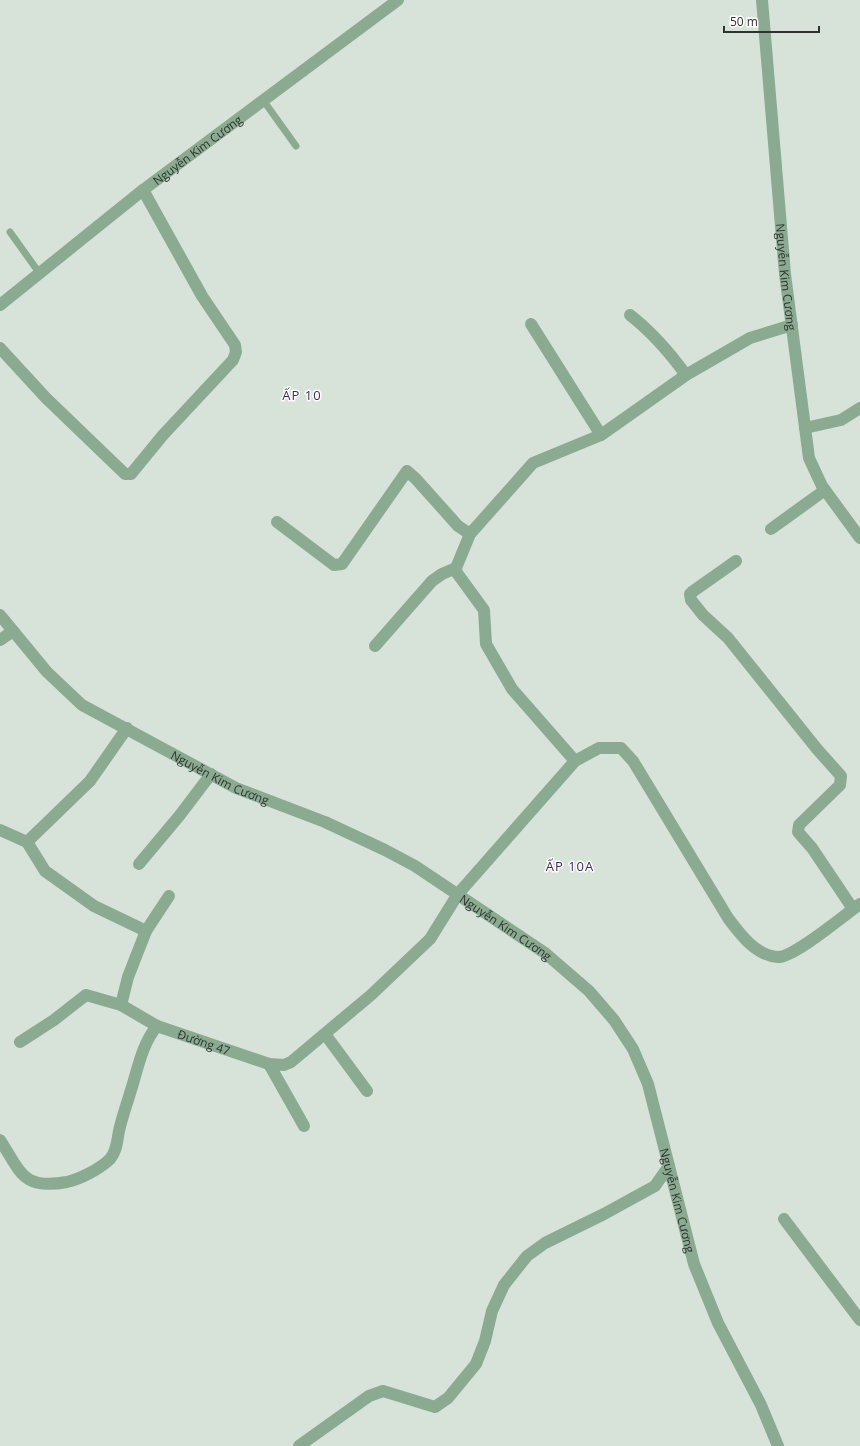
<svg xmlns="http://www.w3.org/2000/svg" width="860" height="1446" viewBox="0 0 860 1446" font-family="'Open Sans',sans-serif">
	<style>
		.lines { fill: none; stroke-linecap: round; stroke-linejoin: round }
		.lane { stroke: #8aab92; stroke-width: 7 }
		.street { stroke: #8aab92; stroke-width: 12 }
		.labels { text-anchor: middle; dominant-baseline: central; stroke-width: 3; stroke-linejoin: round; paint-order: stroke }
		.street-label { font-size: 12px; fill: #2e332f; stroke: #fff }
		.neighbourhood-label { font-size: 13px; letter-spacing: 1px; fill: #412862; stroke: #fff }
	</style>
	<rect width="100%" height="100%" fill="#d7e2d9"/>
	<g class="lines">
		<path class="lane" d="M263,100L296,146
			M10,232L40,274"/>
		<g class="street">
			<path id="s1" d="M762,0L785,274L809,458L822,486L860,538"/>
			<path id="s2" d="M0,305L143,190L398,0"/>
			<path d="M630,315C652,332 670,353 686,375"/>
			<path d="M531,324L601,435"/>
			<path d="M0,348L46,398L125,474H131L163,435L233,360L236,352L235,345L202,296L143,190"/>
			<path d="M805,428L841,420L860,408"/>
			<path d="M277,522L334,565L342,564L407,471L416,479L458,526L470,534"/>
			<path d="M771,529L825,490"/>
			<path d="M736,561L692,592L690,594L691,600L703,615L728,638L817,749L841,776L840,785L799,825L798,832L812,848L853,909"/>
			<path id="s3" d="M0,615L47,672L82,705L236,788L325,822L385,850L415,866L545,953L589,991L614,1020L633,1049L648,1084L694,1264L718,1323L761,1405L778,1446"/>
			<path d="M0,640L13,631"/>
			<path d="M375,646L432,581L442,574L456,568"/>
			<path d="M575,761L512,689L486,644L484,610L457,573L456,568L470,534L533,463L601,435L686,375L750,338L792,325"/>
			<path d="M0,830L27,842L45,871L94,906L146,931"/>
			<path d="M27,842L90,781L127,728"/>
			<path d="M139,864L180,815L211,774"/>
			<path d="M121,1005L128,977L146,931L169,896"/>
			<path d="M325,1034L367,1091"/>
			<path d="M20,1042L54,1020L86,995L121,1005L157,1026"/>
			<path d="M269,1064L304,1126"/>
			<path id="s4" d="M0,1140C21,1172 22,1190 67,1182C80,1179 100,1169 110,1159C117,1151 117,1141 119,1131C122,1117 127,1104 131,1090C138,1068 142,1044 157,1026L269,1064L284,1065L291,1062L371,995L430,939L458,894L575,761L599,748H621L633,761L728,918C740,934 756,956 778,957C795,957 844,915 860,904"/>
			<path d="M784,1219L860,1320"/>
			<path d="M299,1446L369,1396L383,1391L435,1407L448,1398L476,1364L485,1341L492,1311L504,1285L527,1256L545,1243L604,1214L655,1186L669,1166"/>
		</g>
	</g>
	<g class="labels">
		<g class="street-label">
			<text stroke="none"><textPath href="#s2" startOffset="251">Nguyễn Kim Cương</textPath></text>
			<text stroke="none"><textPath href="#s1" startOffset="278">Nguyễn Kim Cương</textPath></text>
			<text stroke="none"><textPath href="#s3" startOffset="278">Nguyễn Kim Cương</textPath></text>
			<text stroke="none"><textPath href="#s3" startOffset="602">Nguyễn Kim Cương</textPath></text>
			<text stroke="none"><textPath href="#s4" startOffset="329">Đường 47</textPath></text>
			<text stroke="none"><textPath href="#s3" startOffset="938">Nguyễn Kim Cương</textPath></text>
		</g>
		<g class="neighbourhood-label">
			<text x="302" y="395">ẤP 10</text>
			<text x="570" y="866">ẤP 10A</text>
		</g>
	</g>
	<path d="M724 26v6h95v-6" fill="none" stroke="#2e332f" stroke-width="2"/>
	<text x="730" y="26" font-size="12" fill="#2e332f" stroke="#ffffff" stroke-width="3" paint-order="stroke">50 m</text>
</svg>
